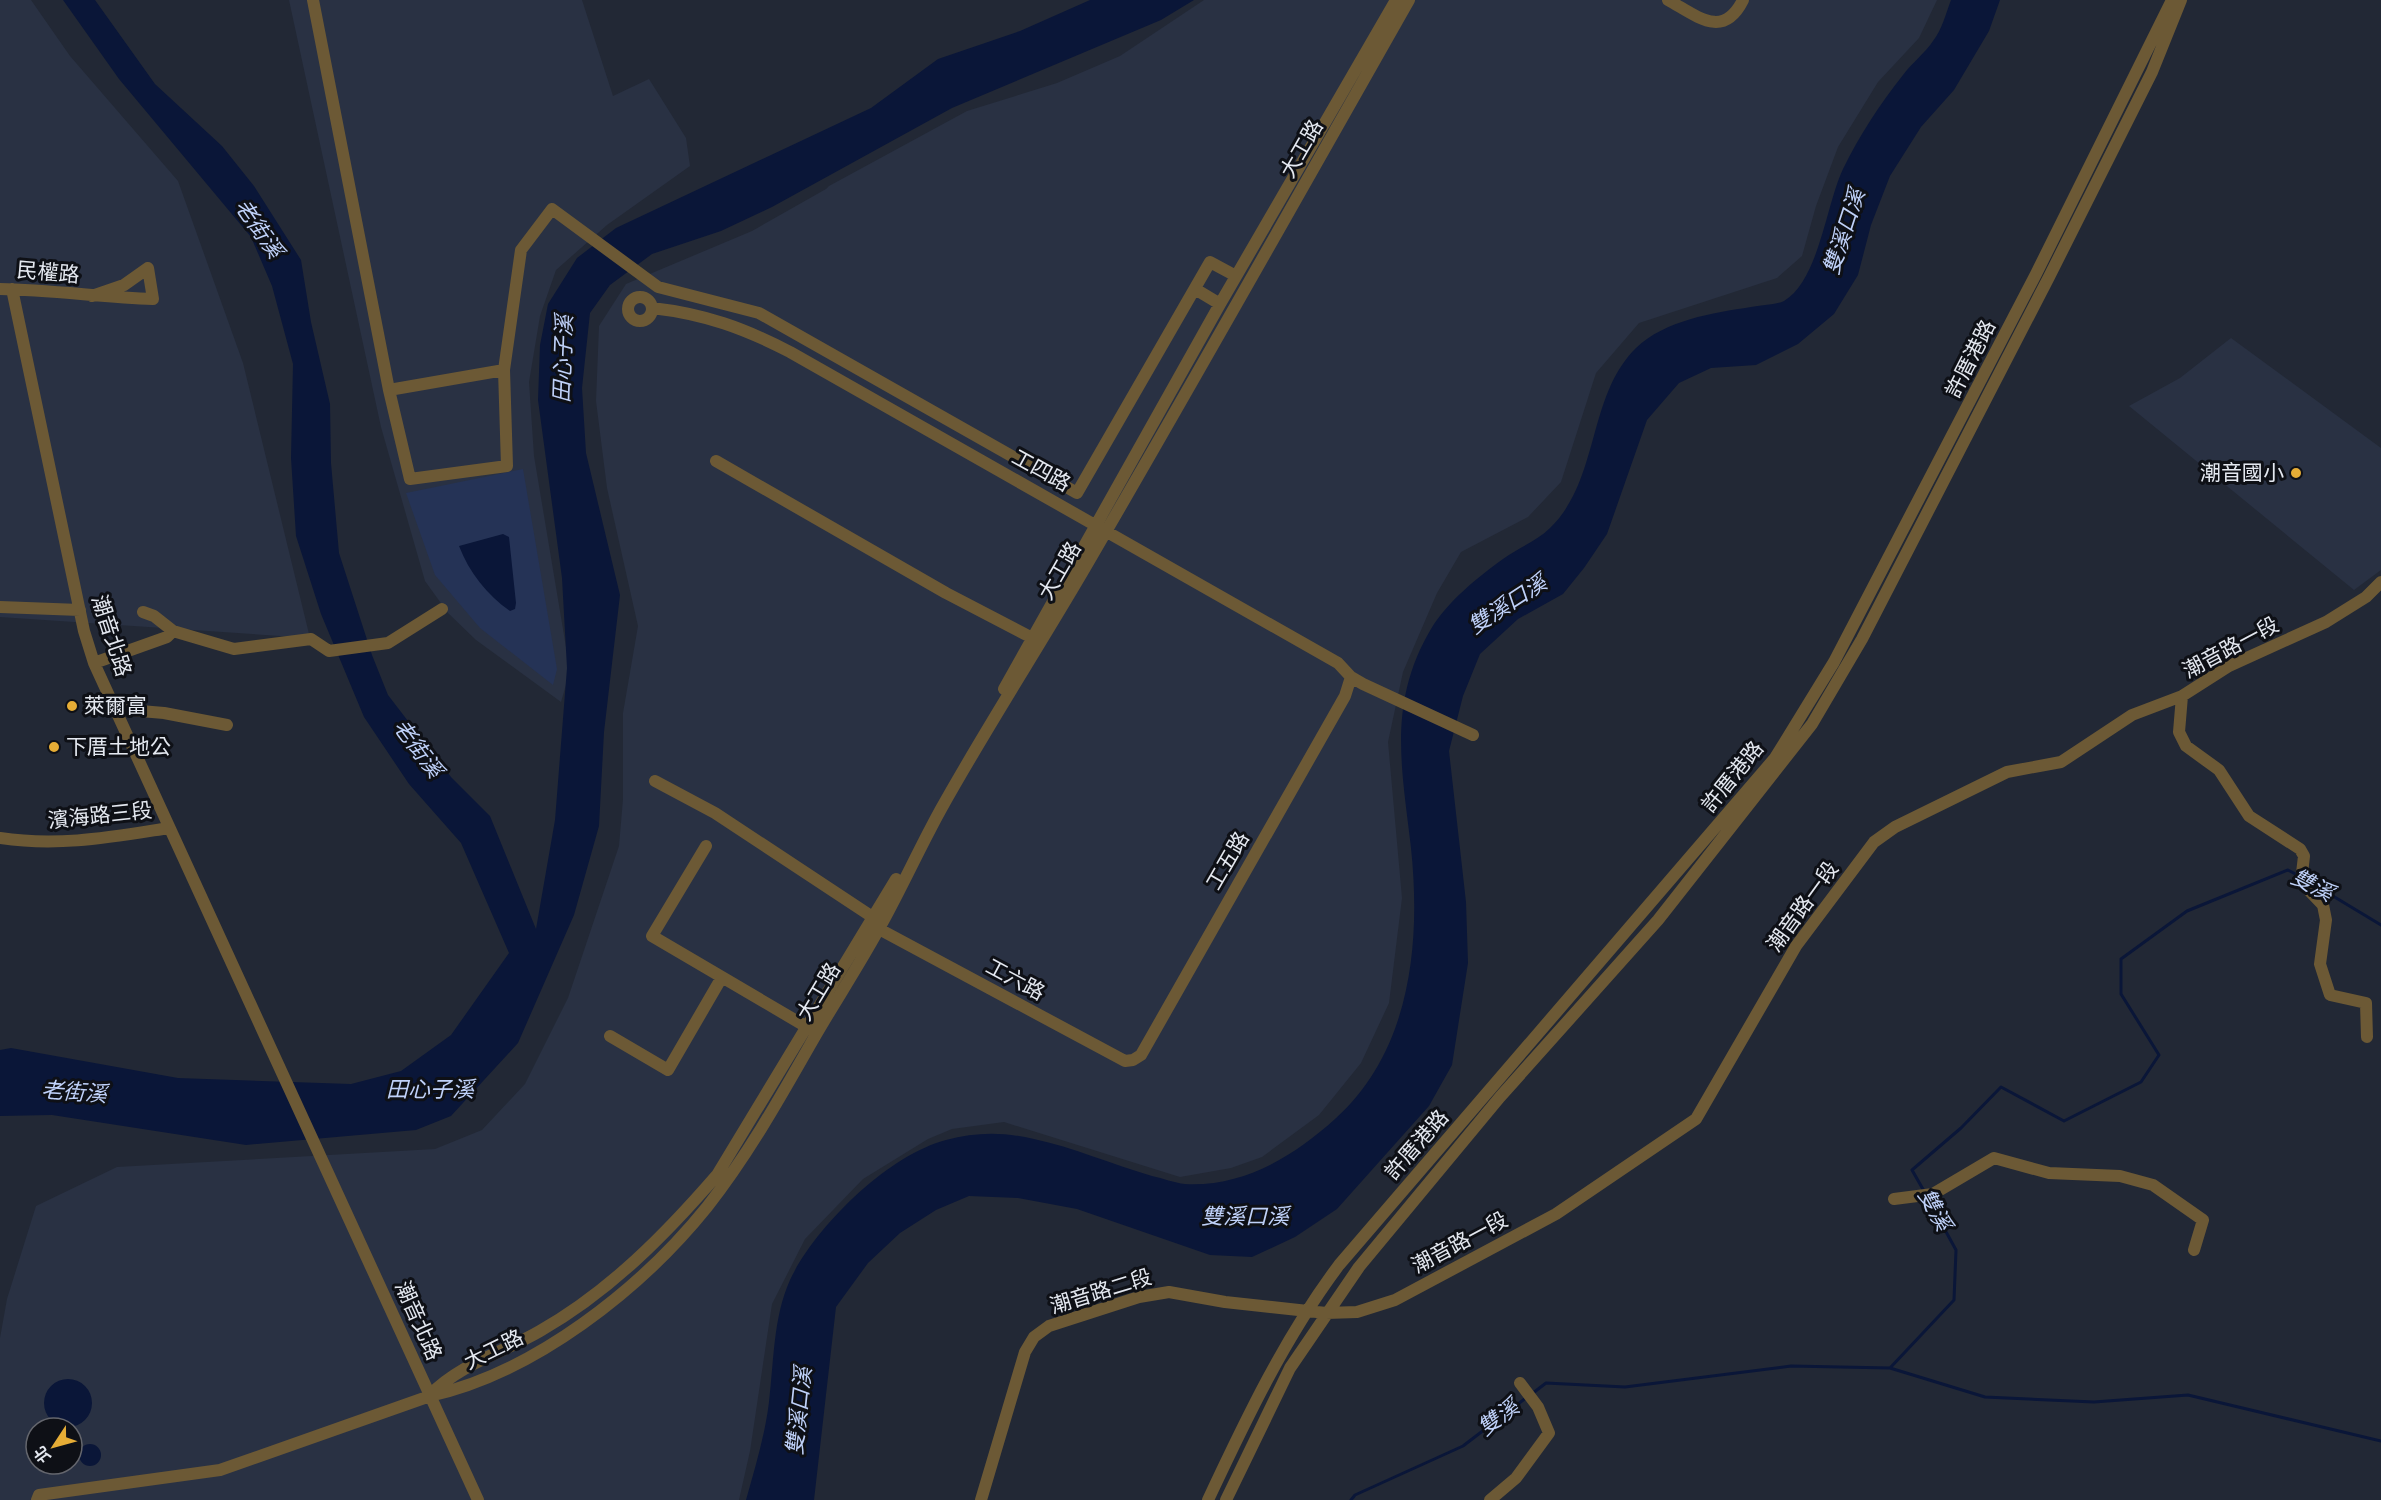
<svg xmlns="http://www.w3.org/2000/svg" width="2381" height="1500" viewBox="0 0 2381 1500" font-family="'Sofia Sans Condensed','Noto Sans TC',sans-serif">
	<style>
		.built { fill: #293143; fill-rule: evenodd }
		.green { fill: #253356 }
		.water { fill: #0a1638 }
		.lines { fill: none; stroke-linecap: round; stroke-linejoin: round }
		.stream { stroke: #0a1638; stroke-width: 3 }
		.minor { stroke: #6c5935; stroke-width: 12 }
		.poi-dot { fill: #e6ad36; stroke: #0e1016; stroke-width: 2 }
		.labels { text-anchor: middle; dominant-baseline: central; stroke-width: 6; stroke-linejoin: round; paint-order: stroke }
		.street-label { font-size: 21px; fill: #e4e8f0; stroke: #0e1016 }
		.poi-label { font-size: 21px; fill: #e4e8f0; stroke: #0e1016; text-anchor: start }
		.water-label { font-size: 22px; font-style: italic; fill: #bfd1f9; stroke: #0e1016 }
	</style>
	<rect width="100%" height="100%" fill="#222835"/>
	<path class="built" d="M0,0H31L70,56L178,181L243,363L310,638L0,617Z
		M289,0H582L613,96L649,79L686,138L690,166L607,225L556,270L540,316L529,382L534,456L570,671L561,702L476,640L448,613L425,581L381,427Z
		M1204,0H1937L1919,38L1878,82L1838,147L1816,206L1802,256L1777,278L1639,323L1596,373L1561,482L1528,517L1461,552L1437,593L1403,672L1388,742L1402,898L1389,1003L1361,1063L1319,1115L1262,1157L1231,1168L1180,1177L1004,1122L952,1129L928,1139L863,1179L805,1239L772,1304L750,1451L739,1500H0V1338L7,1299L36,1206L117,1167L435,1149L482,1130L525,1084L568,998L619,846L623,799V713L638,626L607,488L596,401L599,326L626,284L752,231L826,189L829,186L967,111L1057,83L1120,56ZM36,1428H72V1464H36Z
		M2231,338L2381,448V570L2354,590L2129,406L2180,378Z"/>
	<path class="green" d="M523,469L557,669L553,685L480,628L435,575L406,493Z"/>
	<path class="water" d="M63,0H95L155,84L222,146L254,186L301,260L311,322L330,404L331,463L339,553L372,655L388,695L451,777L490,816L536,929L555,820L567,668L562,578L538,400L540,345L548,304L577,258L616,228L871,108L938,59L1020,31L1090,0H1194L1161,20L952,108L772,207L721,231L652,254L610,285L590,313L582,388L586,453L620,595L604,732L599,826L574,915L518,1043L451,1116L416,1130L246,1145L52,1115L0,1116V1050L11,1048L178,1078L351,1084L401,1071L451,1035L509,953L461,843L409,784L364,717L321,614L296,536L291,458L293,364L272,286L251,237L119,79Z
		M1951,0H2000L1989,31L1954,90L1921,127L1890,176L1871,225L1858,275L1834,314L1798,344L1756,365L1711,368L1679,383L1647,420L1607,534L1584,568L1563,594L1518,619L1480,654L1463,696L1449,751L1466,902L1468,963L1452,1065L1429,1106L1337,1209L1295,1237L1252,1257L1210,1255L1077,1209L1018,1198L969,1196L936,1210L900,1233L868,1263L836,1307L814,1500H746C755,1468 765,1435 769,1402C774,1361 773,1318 790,1280C815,1227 888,1155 946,1140C976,1132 1004,1132 1034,1139C1072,1147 1114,1165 1152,1176C1163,1178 1174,1183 1185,1184C1243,1187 1293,1157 1335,1119C1411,1051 1421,943 1411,848C1402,769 1387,703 1431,629C1448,601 1477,578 1503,559C1518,548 1537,541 1550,528C1600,480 1587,396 1636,348C1665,320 1713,313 1751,307C1760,305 1776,305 1784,301C1819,280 1826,205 1843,169C1859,136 1880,104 1903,75C1912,63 1925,53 1933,41C1942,30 1946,13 1951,0Z
		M503,534L509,537L516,603L515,609L510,611C487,595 469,572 459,546Z
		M44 1403a24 24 0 1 1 48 0a24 24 0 1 1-48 0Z
		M79 1455a11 11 0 1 1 22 0a11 11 0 1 1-22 0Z"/>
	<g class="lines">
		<path class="stream" d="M2308,881L2381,925
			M1924,1191L1912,1170L1961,1128L2001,1087L2064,1121L2141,1082L2159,1055L2121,994V959L2187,911L2288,870L2299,876
			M1890,1368L1985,1397L2094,1402L2188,1395L2381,1441
			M1533,1393L1546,1383L1625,1387L1791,1366L1890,1368L1954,1300L1956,1250L1927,1197
			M1351,1500L1355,1495L1463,1446L1527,1397"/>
		<path class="minor" d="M313,0L389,390L410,479L507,466L504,370L521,250L552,209L658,287L759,313L1077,493L1210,262L1236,276
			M1668,0C1697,16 1723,40 1743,0
			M0,289C51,290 102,297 153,299L148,268L124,285L92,296
			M12,289L84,631L94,663L478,1500
			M1195,289L1220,304
			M628 309a12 12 0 1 1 24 0a12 12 0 1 1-24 0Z
			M652,308C705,314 744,328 790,352L1338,663L1351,677L1363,684L1473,735
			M389,390L504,370
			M716,461L946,593L1040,642
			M0,607L80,610
			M143,612L154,616L173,631L234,649L311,639L329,651L388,643L442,609
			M94,663L167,637L173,631
			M1004,689L1220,304L1396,0
			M2182,696L2179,732L2186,746L2219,770L2249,816L2300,849L2304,856L2301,882L2323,905L2326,920L2320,964L2330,995L2366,1003L2367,1037
			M117,709L164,713L227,725
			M655,781L715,813L874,918
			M0,838C59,847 111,837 169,828
			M706,846L652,936L812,1030
			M879,929L1125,1061L1133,1060L1141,1055L1345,696L1351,677
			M610,1036L668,1070L722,977
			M1894,1199L1933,1194L1994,1158L2049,1173L2120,1176L2153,1185L2203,1220L2194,1250
			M430,1395C460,1364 504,1352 540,1331C610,1291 665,1235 717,1175L896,879
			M37,1500L39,1495L220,1470L430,1396C534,1373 641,1289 707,1207C748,1155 781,1096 814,1038C836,1000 860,964 881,925C902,887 920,847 941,809C989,723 1044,639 1093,554C1200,370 1304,185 1409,0
			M981,1500L1025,1352L1034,1337L1049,1326L1139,1297L1169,1292L1225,1302L1326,1313L1357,1312L1395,1300L1556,1214L1696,1119L1796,946L1874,842L1895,827L2007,772L2061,762L2132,715L2182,696L2229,666L2326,622L2366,597L2381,582
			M1208,1500C1246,1419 1285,1337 1339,1265L1775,758L1834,662L2036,274L2172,0
			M1226,1500L1290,1368L1359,1267L1500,1097L1658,920L1812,724L1862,639L2049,277L2152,72L2181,0
			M1490,1500L1516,1478L1549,1433L1538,1407L1520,1383"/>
	</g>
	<g class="poi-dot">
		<circle cx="2296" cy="473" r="6"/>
		<circle cx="72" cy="706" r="6"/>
		<circle cx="54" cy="747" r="6"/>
	</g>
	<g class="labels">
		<g class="street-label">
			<text transform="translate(1302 149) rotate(-60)">大工路</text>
			<text transform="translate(48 273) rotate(5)">民權路</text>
			<text transform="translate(1971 359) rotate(-63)">許厝港路</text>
			<text transform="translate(1041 471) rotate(29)">工四路</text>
			<text transform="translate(1060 571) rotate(-60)">大工路</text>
			<text transform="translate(111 636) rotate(72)">潮音北路</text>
			<text transform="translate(2231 648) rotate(-28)">潮音路一段</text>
			<text transform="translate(1733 777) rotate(-51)">許厝港路</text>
			<text transform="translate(100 816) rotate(-6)">濱海路三段</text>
			<text transform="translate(1228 861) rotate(-60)">工五路</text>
			<text transform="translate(1803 907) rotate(-54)">潮音路一段</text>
			<text transform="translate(1015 980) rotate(28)">工六路</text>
			<text transform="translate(819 992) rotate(-59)">大工路</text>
			<text transform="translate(1417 1145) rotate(-49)">許厝港路</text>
			<text transform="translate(1460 1243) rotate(-28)">潮音路一段</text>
			<text transform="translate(1101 1292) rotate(-17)">潮音路二段</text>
			<text transform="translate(418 1321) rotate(66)">潮音北路</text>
			<text transform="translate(494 1350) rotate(-26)">大工路</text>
		</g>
		<g class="poi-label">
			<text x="2284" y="473" text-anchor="end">潮音國小</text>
			<text x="84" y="706">萊爾富</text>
			<text x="66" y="747">下厝土地公</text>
		</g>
		<g class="water-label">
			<text transform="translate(258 229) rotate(55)">老街溪</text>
			<text transform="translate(1845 232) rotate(-72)">雙溪口溪</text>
			<text transform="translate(564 359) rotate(-88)">田心子溪</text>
			<text transform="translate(1508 605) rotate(-33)">雙溪口溪</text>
			<text transform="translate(417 749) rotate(53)">老街溪</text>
			<text transform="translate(2312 886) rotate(27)">雙溪</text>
			<text x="430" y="1090">田心子溪</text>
			<text transform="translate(74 1093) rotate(4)">老街溪</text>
			<text transform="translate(1934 1210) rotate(61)">雙溪</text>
			<text x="1245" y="1217">雙溪口溪</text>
			<text transform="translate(800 1411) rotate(-84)">雙溪口溪</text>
			<text transform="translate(1499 1418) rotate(-37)">雙溪</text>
		</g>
	</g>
	<g transform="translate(54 1446) rotate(234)"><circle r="28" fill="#0e1016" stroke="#64666d" stroke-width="1.5"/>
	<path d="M0-4.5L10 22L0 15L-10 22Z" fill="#e6ad36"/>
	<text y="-9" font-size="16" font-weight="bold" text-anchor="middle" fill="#e4e8f0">北</text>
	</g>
</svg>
